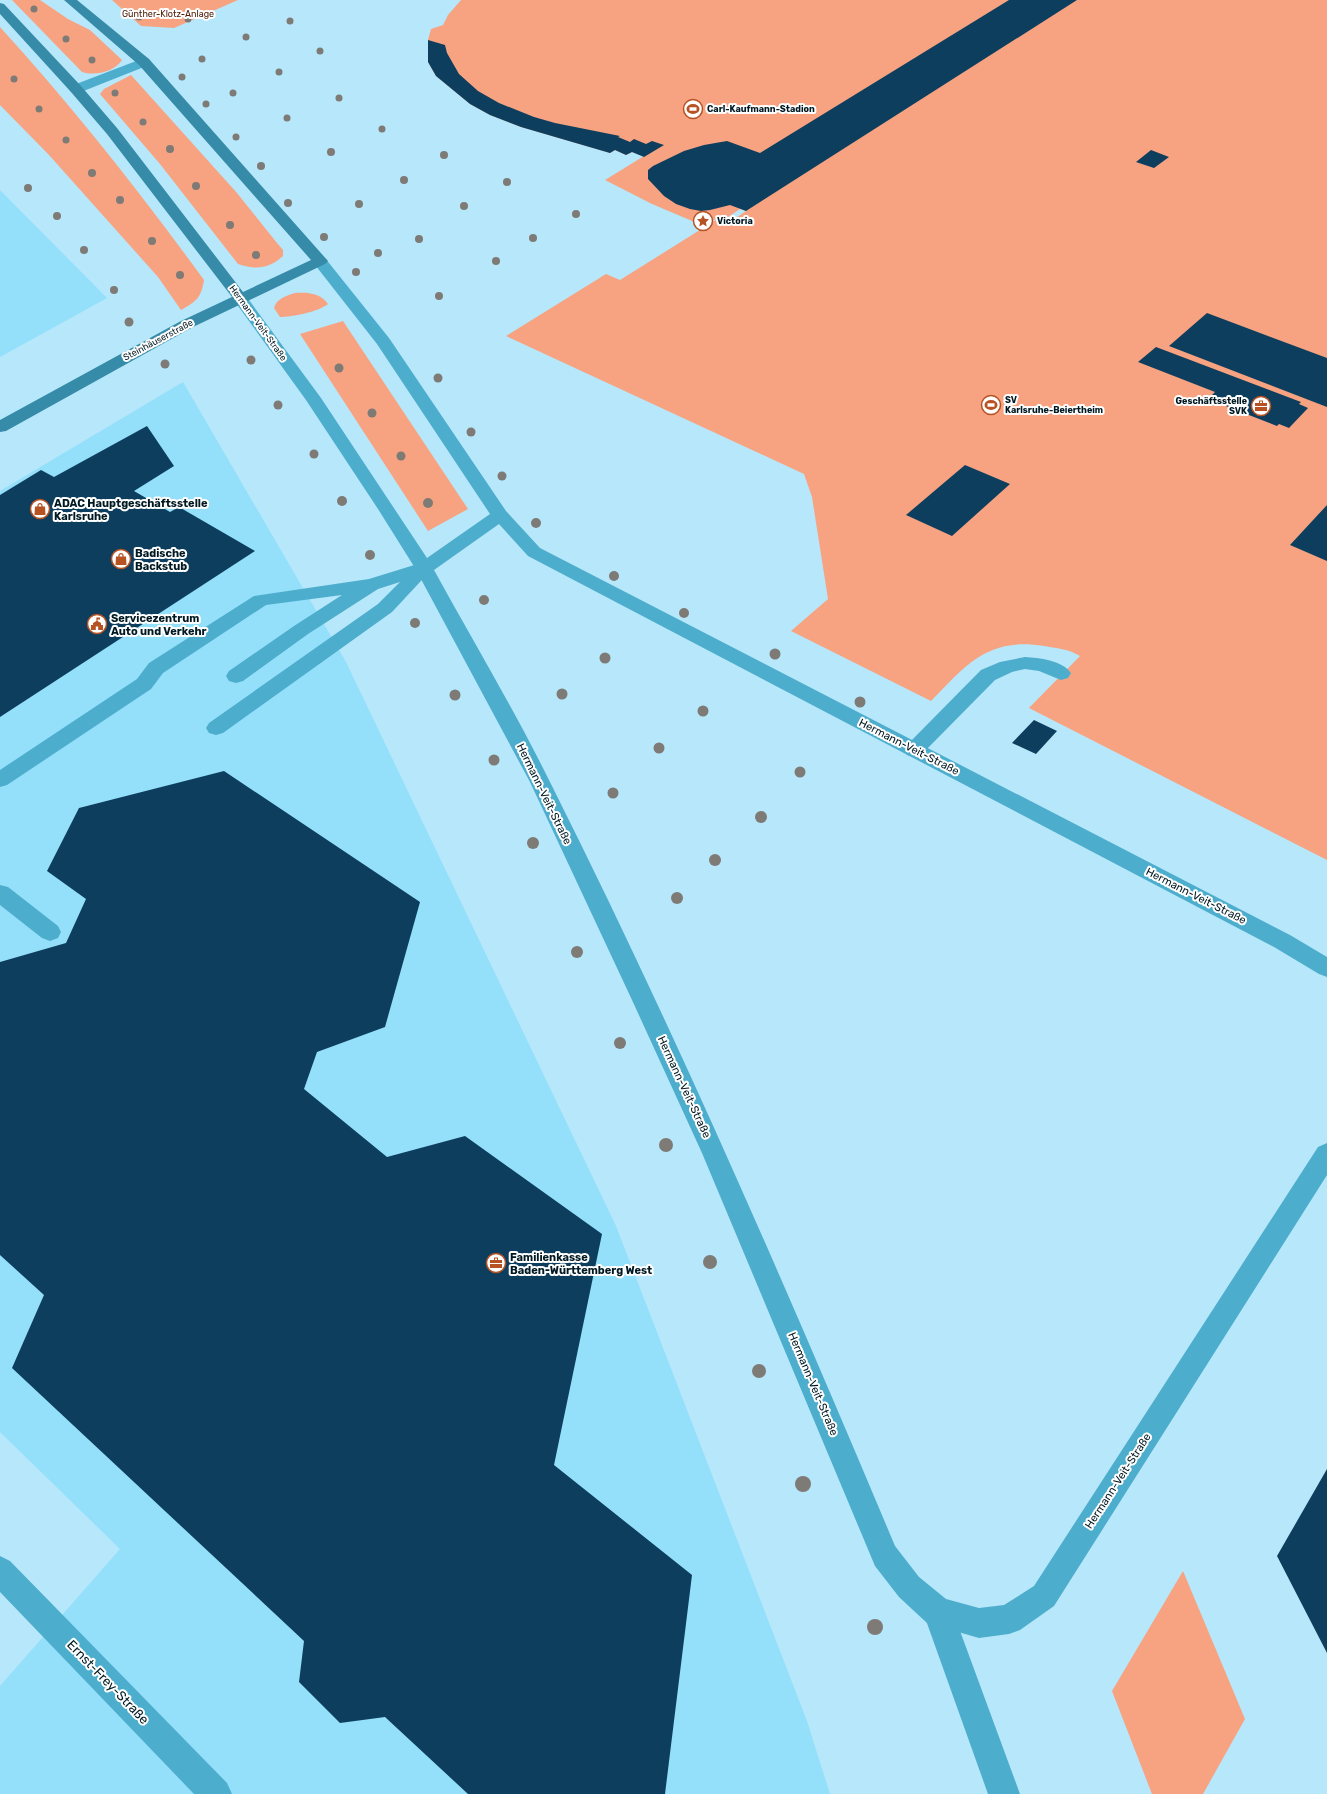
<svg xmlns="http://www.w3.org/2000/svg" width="1327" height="1794" viewBox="0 0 1327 1794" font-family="Rubik,sans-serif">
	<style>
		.built { fill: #94dffa }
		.green { fill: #f7a381 }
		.building { fill: #0e3e5e }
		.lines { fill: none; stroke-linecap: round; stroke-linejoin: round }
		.lane { fill: #4dadcd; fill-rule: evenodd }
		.street { fill: #4dadcd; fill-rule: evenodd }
		.secondary { fill: #368ca8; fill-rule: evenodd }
		.tree { fill: #7e7a76 }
		.labels { text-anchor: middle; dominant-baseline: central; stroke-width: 4; stroke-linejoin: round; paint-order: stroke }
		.far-park-label { font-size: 9px; fill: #4f200a; stroke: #fff }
		.far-poi-label { font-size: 9px; font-weight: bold; fill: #001922; stroke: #fff; text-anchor: start }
		.far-street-label { font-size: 9px; fill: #001922; stroke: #fff }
		.poi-label { font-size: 11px; font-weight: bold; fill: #001922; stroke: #fff; text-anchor: start }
		.street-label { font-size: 11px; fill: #001922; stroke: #fff }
		.near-street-label { font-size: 13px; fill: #001922; stroke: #fff }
	</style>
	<rect width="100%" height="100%" fill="#b7e7fa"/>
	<path class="built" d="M0,190L107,298L0,357Z
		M183,382L346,662L616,1226L807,1721L830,1794H0V1686L120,1549L0,1432V491Z"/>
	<path class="green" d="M12,0H40L68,19L90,30L122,60C114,72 95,76 82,72Z
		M112,0H238L174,28L141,26Z
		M461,0H1327V860L1029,708L1080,656C1069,649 1056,648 1044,646C988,637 967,664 931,701L791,631L828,599L812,497L804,474L506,336L606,274L620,280L719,218L730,222L746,211L740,209L725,219L719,217L704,226L652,204L605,180L644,156L632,152L626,155L615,150L610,153L521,127L490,115L470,104L436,76L428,62V40L431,29L443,25L448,15Z
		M0,27C73,107 140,192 204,280C201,298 197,301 181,310L158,277L49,155L0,105Z
		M131,75L237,193L277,243L283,250V256C269,269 255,270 238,264L160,164L100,94L104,89Z
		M295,293C307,292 321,293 328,304C318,312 292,317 280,317L274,308C277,298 286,296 295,293Z
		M343,321L468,509L428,531L300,334Z
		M1183,1571L1245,1719L1203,1794H1152L1112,1691Z"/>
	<path class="building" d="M1009,0H1077L746,211L730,205L710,210L701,211L690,209L676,204L664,196L648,179V170L653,166L684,151L704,145L727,141L760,153Z
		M428,40L445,45L447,53L459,74L478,91L499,103L534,117L555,123L620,136L618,137L630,142L634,139L646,144L652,141L664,145L644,157L632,152L626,155L615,150L610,153L521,127L490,115L470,104L436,76L428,62Z
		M1151,150L1169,157L1154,168L1136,162Z
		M1207,313L1327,358V407L1169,346Z
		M1156,347L1301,402L1299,404L1308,408L1289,428L1279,424L1277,426L1208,399L1215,392L1138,362Z
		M147,426L174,466L134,491L170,512L179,507L255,551L0,717V495L41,470L54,477Z
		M965,465L1010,484L952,536L906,515Z
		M1327,505V561L1290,545Z
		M1034,720L1057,731L1036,754L1012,743Z
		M224,771L420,902L385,1027L317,1052L304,1089L387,1157L465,1136L602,1234L554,1465L692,1575L665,1794H468L385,1717L340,1723L299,1682L304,1641L12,1368L44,1295L0,1255V962L66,943L86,899L47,871L79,808Z
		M1327,1469V1653L1277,1556Z"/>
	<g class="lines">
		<path class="lane" d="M424,562L431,564L433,568L392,612L223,733L216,735L209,733L206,728L209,723L378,604L400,582L378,589L308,634L243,681L236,683L229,681L226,676L229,671L294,626L342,595L266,605L163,673L151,689L7,785L0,787V770L137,679L149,663L254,596L369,579Z
			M1025,657C1039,658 1062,660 1071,673L1068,678L1061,680L1039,671L1025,669L1012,672L995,680L921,755L914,757L907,755L904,750L907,745L981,670L1000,662Z
			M0,885L8,887L58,926L61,932L58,938L50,941L42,938L0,905Z
			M938,1597L949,1601L1020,1794H988L923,1612L927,1601Z"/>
		<path class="street" d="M144,58L149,59L150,62L149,65L81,92H71L69,89L71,86Z
			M320,256L325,258L389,338L506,511L540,548L1290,935L1327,957V977L1319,974L1274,947L528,556L499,524L434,570C473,641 515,711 551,784C676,1033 787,1289 895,1546L919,1577L946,1599L979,1608L1004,1605L1034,1586L1318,1147L1327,1143V1175L1054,1606L1020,1630L1009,1634L979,1638L927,1623L899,1597L875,1566L702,1153L632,1000L530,782L415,568L378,509L306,400L233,299L236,296L241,294L246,296L321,398L427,558L490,514L377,344L312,261L315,258Z
			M0,1556L10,1561L227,1783L232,1794H194L0,1592Z"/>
		<path class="secondary" d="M64,0H77L149,59L328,261L325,264L193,327L6,431L0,432V420L181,321L232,297L107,134L71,92L0,14V3L4,4L81,86L117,128L243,292L311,260L139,65Z"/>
	</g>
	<g class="tree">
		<circle cx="34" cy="9" r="3.5"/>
		<circle cx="139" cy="17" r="3.5"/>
		<circle cx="188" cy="19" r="3.5"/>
		<circle cx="290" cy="21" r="3.5"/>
		<circle cx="246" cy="37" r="3.5"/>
		<circle cx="66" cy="39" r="3.5"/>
		<circle cx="320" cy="51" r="3.5"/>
		<circle cx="202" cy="59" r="3.5"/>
		<circle cx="92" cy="60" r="3.5"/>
		<circle cx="279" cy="72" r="3.5"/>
		<circle cx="182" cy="77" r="3.5"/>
		<circle cx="14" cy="79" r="3.5"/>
		<circle cx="115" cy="93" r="3.5"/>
		<circle cx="233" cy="93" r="3.5"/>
		<circle cx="339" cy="98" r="3.5"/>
		<circle cx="206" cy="104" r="3.5"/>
		<circle cx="39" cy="109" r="3.5"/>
		<circle cx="287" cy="118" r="3.5"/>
		<circle cx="143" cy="122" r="3.5"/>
		<circle cx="382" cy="129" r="3.5"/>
		<circle cx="236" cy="137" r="3.5"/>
		<circle cx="66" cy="140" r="3.5"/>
		<circle cx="170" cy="149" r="4"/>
		<circle cx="331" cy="152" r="4"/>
		<circle cx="444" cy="155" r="4"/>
		<circle cx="261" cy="166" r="4"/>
		<circle cx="92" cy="173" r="4"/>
		<circle cx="404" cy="180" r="4"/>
		<circle cx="507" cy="182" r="4"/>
		<circle cx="196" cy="186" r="4"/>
		<circle cx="28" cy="188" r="4"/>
		<circle cx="120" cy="200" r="4"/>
		<circle cx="288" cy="203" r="4"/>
		<circle cx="359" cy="204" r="4"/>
		<circle cx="464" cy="206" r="4"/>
		<circle cx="576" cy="214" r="4"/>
		<circle cx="57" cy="216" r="4"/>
		<circle cx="230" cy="225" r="4"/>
		<circle cx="324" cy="237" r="4"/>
		<circle cx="533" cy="238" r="4"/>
		<circle cx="419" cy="239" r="4"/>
		<circle cx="152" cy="241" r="4"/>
		<circle cx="84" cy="250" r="4"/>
		<circle cx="378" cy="253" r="4"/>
		<circle cx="256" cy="255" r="4"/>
		<circle cx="496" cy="261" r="4"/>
		<circle cx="356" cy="272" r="4"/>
		<circle cx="180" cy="275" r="4"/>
		<circle cx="114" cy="290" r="4"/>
		<circle cx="439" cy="296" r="4"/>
		<circle cx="129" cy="322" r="4.5"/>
		<circle cx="251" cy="360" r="4.5"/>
		<circle cx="165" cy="364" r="4.5"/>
		<circle cx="339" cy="368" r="4.5"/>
		<circle cx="438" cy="378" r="4.5"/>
		<circle cx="278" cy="405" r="4.5"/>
		<circle cx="372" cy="413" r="4.5"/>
		<circle cx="471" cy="432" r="4.5"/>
		<circle cx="314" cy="454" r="4.5"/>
		<circle cx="401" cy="456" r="4.5"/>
		<circle cx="502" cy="476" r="4.5"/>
		<circle cx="342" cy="501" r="5"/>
		<circle cx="428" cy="503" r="5"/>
		<circle cx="536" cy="523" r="5"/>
		<circle cx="370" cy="555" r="5"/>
		<circle cx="614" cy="576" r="5"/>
		<circle cx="484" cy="600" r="5"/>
		<circle cx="684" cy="613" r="5"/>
		<circle cx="415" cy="623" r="5"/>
		<circle cx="775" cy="654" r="5.5"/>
		<circle cx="605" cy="658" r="5.5"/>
		<circle cx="562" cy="694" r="5.5"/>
		<circle cx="455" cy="695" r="5.5"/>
		<circle cx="860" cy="702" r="5.5"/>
		<circle cx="703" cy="711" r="5.5"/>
		<circle cx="659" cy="748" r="5.5"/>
		<circle cx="494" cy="760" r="5.5"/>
		<circle cx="800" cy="772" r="5.5"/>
		<circle cx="613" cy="793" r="5.5"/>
		<circle cx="761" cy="817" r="6"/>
		<circle cx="533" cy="843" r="6"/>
		<circle cx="715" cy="860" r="6"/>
		<circle cx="677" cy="898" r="6"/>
		<circle cx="577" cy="952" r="6"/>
		<circle cx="620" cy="1043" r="6"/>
		<circle cx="666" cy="1145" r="7"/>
		<circle cx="710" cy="1262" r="7"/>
		<circle cx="759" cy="1371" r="7"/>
		<circle cx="803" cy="1484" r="8"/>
		<circle cx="875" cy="1627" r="8"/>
	</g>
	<defs>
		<symbol id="stadium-ring" viewBox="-11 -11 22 22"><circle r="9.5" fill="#fff" stroke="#b75223" stroke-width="1.5"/><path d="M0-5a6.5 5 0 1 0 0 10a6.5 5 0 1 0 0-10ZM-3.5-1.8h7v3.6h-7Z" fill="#b75223"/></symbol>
		<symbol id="sight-ring" viewBox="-11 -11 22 22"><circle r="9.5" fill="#fff" stroke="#b75223" stroke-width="1.5"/><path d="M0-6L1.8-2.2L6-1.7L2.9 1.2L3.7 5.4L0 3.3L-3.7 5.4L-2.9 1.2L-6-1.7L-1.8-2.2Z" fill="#b75223"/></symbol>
		<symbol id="office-ring" viewBox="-11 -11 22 22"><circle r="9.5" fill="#fff" stroke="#b75223" stroke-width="1.5"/><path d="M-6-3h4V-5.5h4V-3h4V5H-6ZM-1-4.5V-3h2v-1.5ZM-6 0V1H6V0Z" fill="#b75223"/></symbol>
		<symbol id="shop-ring" viewBox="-11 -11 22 22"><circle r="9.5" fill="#fff" stroke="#b75223" stroke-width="1.5"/><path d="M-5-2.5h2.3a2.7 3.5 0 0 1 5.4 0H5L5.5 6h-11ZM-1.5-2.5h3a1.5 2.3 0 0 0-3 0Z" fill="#b75223"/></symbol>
		<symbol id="civic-ring" viewBox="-11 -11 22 22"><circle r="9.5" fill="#fff" stroke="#b75223" stroke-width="1.5"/><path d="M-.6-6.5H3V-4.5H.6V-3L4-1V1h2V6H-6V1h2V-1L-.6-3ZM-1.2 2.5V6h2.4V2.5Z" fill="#b75223"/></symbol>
	</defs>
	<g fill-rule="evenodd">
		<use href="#stadium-ring" x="682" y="98" width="22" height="22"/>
		<use href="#sight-ring" x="692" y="210" width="22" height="22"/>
		<use href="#stadium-ring" x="980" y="394" width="22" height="22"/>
		<use href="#office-ring" x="1250" y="395" width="22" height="22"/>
		<use href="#shop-ring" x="29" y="498" width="22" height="22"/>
		<use href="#shop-ring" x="110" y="548" width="22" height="22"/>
		<use href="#civic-ring" x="86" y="613" width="22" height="22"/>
		<use href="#office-ring" x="485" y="1252" width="22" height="22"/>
	</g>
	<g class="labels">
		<g class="far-park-label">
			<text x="168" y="14">Günther-Klotz-Anlage</text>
		</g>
		<g class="far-poi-label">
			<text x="707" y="109">Carl-Kaufmann-Stadion</text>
			<text x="717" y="221">Victoria</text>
			<text x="1005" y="400">SV<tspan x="1005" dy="10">Karlsruhe-Beiertheim</tspan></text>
			<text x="1247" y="401" text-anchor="end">Geschäftsstelle<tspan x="1247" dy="10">SVK</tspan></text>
		</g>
		<g class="far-street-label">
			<text transform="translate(258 323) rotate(54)">Hermann-Veit-Straße</text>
			<text transform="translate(158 340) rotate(-28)">Steinhäuserstraße</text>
		</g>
		<g class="poi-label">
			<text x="54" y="503">ADAC Hauptgeschäftsstelle<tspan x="54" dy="13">Karlsruhe</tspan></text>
			<text x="135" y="553">Badische<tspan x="135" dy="13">Backstub</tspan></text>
			<text x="111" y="618">Servicezentrum<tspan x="111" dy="13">Auto und Verkehr</tspan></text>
			<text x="510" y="1257">Familienkasse<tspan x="510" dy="13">Baden-Württemberg West</tspan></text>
		</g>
		<g class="street-label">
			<text transform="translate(909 747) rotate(27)">Hermann-Veit-Straße</text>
			<text transform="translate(544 794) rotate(64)">Hermann-Veit-Straße</text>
			<text transform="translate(1196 896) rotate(27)">Hermann-Veit-Straße</text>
			<text transform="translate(684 1087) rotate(65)">Hermann-Veit-Straße</text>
			<text transform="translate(813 1384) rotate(67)">Hermann-Veit-Straße</text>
			<text transform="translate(1118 1481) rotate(-57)">Hermann-Veit-Straße</text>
		</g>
		<g class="near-street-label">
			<text transform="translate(108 1682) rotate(46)">Ernst-Frey-Straße</text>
		</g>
	</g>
</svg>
